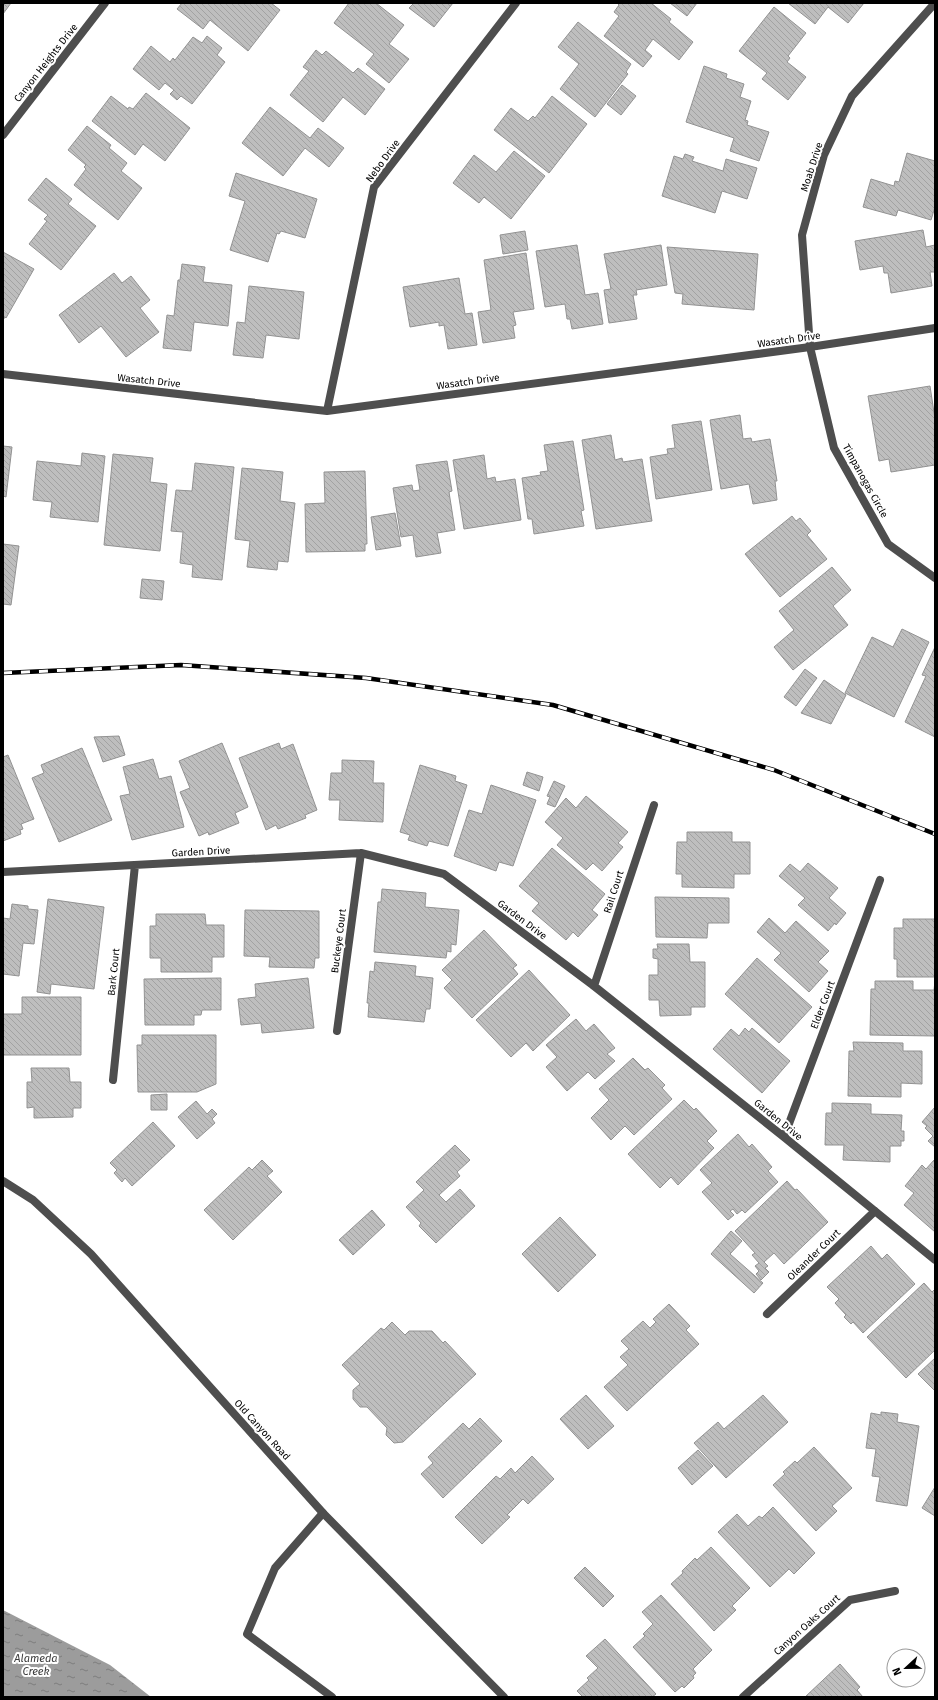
<svg xmlns="http://www.w3.org/2000/svg" width="938" height="1700" viewBox="0 0 938 1700" font-family="'Fira Sans',sans-serif">
	<style>
		.water { fill: url(#water-ripples) }
		.building { fill: url(#building-back-hatch); stroke: #929292 }
		.lines { fill: none; stroke-linecap: round; stroke-linejoin: round }
		.lane { stroke: #4e4e4e; stroke-width: 8 }
		.street { stroke: #4e4e4e; stroke-width: 8 }
		.rail-casing { stroke: #000; stroke-width: 4.5 }
		.rail { stroke: #fff; stroke-width: 3; stroke-dasharray: 9; stroke-linecap: butt }
		.labels { text-anchor: middle; dominant-baseline: central; stroke-width: 4; stroke-linejoin: round; paint-order: stroke }
		.street-label { font-size: 10px; fill: #000; stroke: #fff }
		.water-label { font-size: 11px; font-style: italic; fill: #3d3d3d; stroke: #fff }
	</style>
	<defs>
		<pattern id="water-ripples" width="26" height="14" patternUnits="userSpaceOnUse"><rect width="26" height="14" fill="#9c9c9c"/><path d="M2 4q2-2 4 0t4 0M15 11q2-2 4 0t4 0" fill="none" stroke="#7d7d7d"/></pattern>
		<pattern id="building-back-hatch" width="6" height="6" patternUnits="userSpaceOnUse"><rect width="6" height="6" fill="#bebebe"/><path d="M-1 5l2 2M0 0l6 6M5-1l2 2" fill="none" stroke="#a2a2a2"/></pattern>
	</defs>
	<rect width="100%" height="100%" fill="#fff"/>
	<path class="water" d="M3,1610L110,1665L151,1697H3Z"/>
	<path class="building" d="M3,3H11L3,14Z
		M182,3H271L280,10L248,51L210,20L203,29L177,9Z
		M349,3H376L404,25L389,44L409,59L389,83L366,64L374,54L334,23Z
		M414,3H453L434,27L409,8Z
		M617,3H651L671,19L669,22L693,42L679,60L653,39L645,50L652,56L643,67L604,36L619,16L614,12L619,5Z
		M670,3H697L687,16Z
		M788,3H864L848,23L828,7L815,24Z
		M774,7L806,33L788,56L790,58L787,62L806,77L788,100L762,79L767,73L739,51Z
		M578,22L631,64L626,72L628,74L595,117L560,89L579,64L558,47Z
		M207,36L222,48L217,55L225,62L192,104L181,96L177,100L170,94L174,90L165,83L159,90L133,69L151,46L170,62L173,58L175,60L193,37L202,43Z
		M316,50L322,55L326,51L353,73L358,68L385,89L365,115L343,97L323,122L290,95L309,71L303,67Z
		M704,66L727,74L726,78L744,84L740,97L751,101L745,120L748,121L747,125L769,132L759,161L730,151L734,138L686,122Z
		M622,85L636,96L621,115L607,104Z
		M146,93L190,128L165,161L143,144L135,155L92,121L111,96L128,109L129,107L133,109Z
		M552,96L587,124L549,173L494,130L511,108L528,121L533,116L535,118Z
		M270,107L310,138L318,128L344,148L329,167L305,148L283,176L242,143Z
		M87,126L111,145L109,148L127,163L121,171L142,188L118,220L74,185L86,169L84,167L86,165L68,150Z
		M514,151L545,176L511,219L484,197L479,203L453,183L474,155L496,172Z
		M907,153L935,161V207L931,220L898,210L896,216L863,207L871,179L894,186L895,181L899,182Z
		M685,154L694,157L692,161L723,171L726,159L757,168L747,199L722,191L715,213L662,196L674,156L683,159Z
		M236,173L317,199L305,238L281,231L279,234L277,233L268,262L230,250L245,201L229,196Z
		M46,178L72,199L68,204L96,226L61,270L29,244L47,221L44,219L48,215L28,200Z
		M923,230L926,247L935,245V272H930L932,286L891,293L888,273H884L883,266L860,270L855,241Z
		M525,231L528,250L503,254L500,235Z
		M577,245L585,295L598,293L603,324L572,329L570,319H567L565,304L545,307L536,251Z
		M661,245L667,285L636,290L637,295H633L637,319L609,323L604,290L611,289L604,254Z
		M667,247L758,254L754,310L682,304L683,294L675,293Z
		M3,252L34,269L6,318L5,317L3,320Z
		M526,253L534,309L513,312L516,325L513,326L515,338L483,343L478,312L491,310L484,260Z
		M182,264L205,267L203,282L232,285L228,326L194,322L191,351L163,348L167,315L174,316L178,280H180Z
		M114,273L122,283L131,276L150,300L140,308L159,332L126,357L101,326L79,343L59,315Z
		M459,278L465,314L472,313L477,345L448,349L444,325L439,326V322L410,327L403,287Z
		M249,286L304,292L299,339L266,335L263,358L233,355L237,322L245,323Z
		M930,386L935,419V465L891,472L889,459L879,461L868,396Z
		M740,415L743,439L751,438L752,442L770,439L777,481H775L777,500L753,504L749,484L721,489L710,420Z
		M701,421L712,490L656,499L650,457L668,454L667,449L675,448L672,425Z
		M611,435L615,460L622,458L623,462L642,459L652,521L596,529L582,440Z
		M573,441L584,510L581,511L584,526L534,534L532,519H528L522,478L541,475L540,472L548,471L544,445Z
		M3,446L12,447L6,497L3,496Z
		M82,453L105,456L98,522L50,517L52,502L33,500L37,461L81,466Z
		M113,454L153,458L150,482L167,484L160,551L104,545Z
		M484,455L487,479L495,477L496,482L515,479L521,520L464,529L453,460Z
		M447,461L452,491L449,492L455,530L437,533L441,553L416,557L413,535L401,537L393,488L412,485L413,491L420,490L416,465Z
		M195,463L234,467L222,580L192,577L193,565L180,563L183,532L171,531L176,490L192,491Z
		M242,468L283,472L280,501L295,503L288,562L278,561L277,570L247,567L250,541L235,539Z
		M365,471L367,544H365V551L306,552L305,504L325,503L324,472Z
		M395,513L401,546L376,550L371,517Z
		M792,516L796,521L800,518L811,531L807,535L827,559L780,597L745,554Z
		M3,544L19,546L11,605L3,604Z
		M832,567L851,590L833,606L848,625L793,670L774,647L794,630L779,611Z
		M142,579L164,581L162,600L140,598Z
		M902,629L929,642L894,717L845,693L872,637L893,647Z
		M935,647V737L905,722L926,676L922,675Z
		M805,669L817,678L796,706L784,697Z
		M824,680L846,695L831,724L801,713Z
		M119,736L125,755L103,762L94,737Z
		M222,743L248,807L235,813L239,823L209,835L208,832L199,836L180,792L190,788L179,761Z
		M279,743L281,749L293,744L317,810L305,815L306,818L278,829L276,825L266,830L239,758Z
		M82,748L112,820L59,842L32,778L44,773L41,765Z
		M8,755L34,819L21,824L23,829L20,830L21,834L3,841V757Z
		M153,759L159,779L171,776L184,827L132,840L120,796L130,794L123,767Z
		M342,760L374,761L373,783H384L383,822L339,820L340,800H329L331,773H342Z
		M420,765L456,776L455,781L467,785L448,846L429,841L427,846L408,840L410,835L400,832Z
		M527,772L543,777L539,791L523,785Z
		M554,781L565,786L555,807L547,804L550,797L547,796Z
		M491,785L536,800L513,866L499,862L496,871L454,856L469,810L482,814Z
		M586,796L628,832L618,843L623,847L602,871L593,863L586,870L557,845L563,838L545,822L566,798L576,808Z
		M687,832H732V842H750V874H734V888L682,887V874H676L677,842H687Z
		M552,848L605,894L592,910L598,915L578,937L573,932L566,940L532,911L539,903L519,886Z
		M808,863L838,888L829,898L846,913L836,925L835,923L828,931L798,905L805,898L779,876L790,864L800,872Z
		M382,889L426,893L425,907L459,910L456,945L451,944V952L447,951L446,958L374,952L378,902H381Z
		M655,897L729,898V923H708L707,938L656,937Z
		M48,899L104,907L94,989L51,984L50,994L37,992Z
		M12,904L28,906V909L38,910L34,944L23,943L19,976L3,974V918L10,919Z
		M245,910L319,911V958H315L314,968L269,967L270,957L244,956Z
		M156,914H205L206,925H224V957H212V972H161V958H150V926H156Z
		M769,918L785,933L796,921L829,951L818,962L828,971L809,992L774,960L781,953L757,932Z
		M903,919H935V977H897V959H894V928H903Z
		M484,930L517,965L513,968L518,974L472,1018L444,988L452,980L442,970Z
		M657,944H689L690,962H705V1007H691V1015L660,1016L659,1000H649V975H658V959L653,958V949H658Z
		M757,958L812,1007L779,1043L725,994Z
		M375,962L416,966L415,976L433,978L430,1009H426L424,1022L368,1017L369,1003H367L370,971L374,972Z
		M529,970L570,1015L533,1051L526,1043L511,1057L476,1020Z
		M221,978V1010H202L201,1015H194V1025H145L144,979Z
		M308,978L314,1028L262,1033L261,1023L241,1025L238,999L256,997L255,984Z
		M875,981H913V990H934L935,981V1036L870,1035L871,989H875Z
		M22,997H81V1055H3V1014H22Z
		M576,1019L586,1031L594,1024L615,1048L607,1054L615,1061L595,1079L588,1072L567,1091L546,1067L557,1057L546,1045Z
		M745,1028L749,1032L752,1028L790,1061L762,1093L713,1049L731,1029L739,1036Z
		M142,1035H216V1084L197,1092H138L137,1045H142Z
		M853,1042L903,1043V1051H922V1084L901,1083V1097L848,1096L849,1051H854Z
		M633,1058L645,1070L648,1068L665,1085L662,1088L672,1099L634,1135L625,1126L611,1140L591,1118L609,1100L599,1089Z
		M31,1068H69L70,1082H81V1108H73V1117L34,1118V1107L27,1108V1082H32Z
		M167,1094V1110H151V1095Z
		M684,1100L694,1110L696,1108L717,1131L707,1141L714,1148L678,1185L671,1177L660,1188L628,1154Z
		M196,1101L207,1114L212,1109L217,1114L212,1119L215,1123L197,1139L178,1117Z
		M832,1103L871,1104V1114L902,1115L901,1131H904V1141H901V1146H890V1162L843,1160L844,1145H825L826,1113H832Z
		M935,1107V1147L928,1141L933,1136L925,1128L927,1126L922,1122Z
		M153,1122L175,1146L132,1186L125,1178L122,1182L114,1173L117,1170L110,1163Z
		M738,1134L749,1147L752,1144L772,1167L768,1171L778,1182L745,1213L742,1210L737,1214L733,1209L730,1211L734,1215L728,1220L702,1192L712,1183L700,1170Z
		M455,1145L470,1160L457,1172L460,1176L439,1195L446,1202L460,1189L475,1206L436,1243L419,1226L421,1223L406,1207L424,1190L416,1182Z
		M262,1160L273,1171L267,1176L282,1192L233,1240L204,1210L249,1167L252,1170Z
		M934,1160H935V1232L904,1205L914,1193L905,1186L922,1165L926,1169Z
		M787,1181L795,1190L797,1189L828,1222L784,1264L774,1253L764,1262L768,1266L765,1268L769,1272L761,1280L756,1274L759,1271L755,1266L759,1263L752,1255L755,1253L735,1231Z
		M372,1210L385,1225L353,1255L339,1240Z
		M560,1217L596,1255L558,1292L522,1254Z
		M731,1231L742,1241L730,1254L763,1283L754,1293L711,1254Z
		M871,1246L882,1259L887,1254L915,1284L863,1333L853,1322L851,1324L844,1317L846,1315L835,1303L839,1299L827,1287Z
		M924,1283L932,1292L934,1290L935,1291V1350L906,1378L867,1337Z
		M669,1304L690,1326L686,1330L699,1344L627,1411L604,1387L628,1365L620,1357L629,1349L621,1341L643,1321L650,1328L656,1322L653,1319Z
		M392,1322L405,1335L409,1331H432L443,1343L445,1341L476,1374L403,1442L394,1443L386,1435L387,1428L367,1407H360L353,1399V1390L360,1384L342,1365L381,1328L384,1330Z
		M935,1358V1391L918,1374Z
		M586,1395L614,1426L588,1449L560,1419Z
		M763,1395L788,1422L726,1478L694,1443L718,1422L724,1429Z
		M881,1412L898,1414L897,1422L919,1426L907,1506L876,1501L880,1477L872,1476L876,1449L866,1448L871,1413L881,1415Z
		M480,1418L502,1441L443,1498L421,1474L433,1463L428,1457L463,1423L469,1429Z
		M814,1447L852,1488L832,1506L837,1511L816,1531L773,1485L785,1474L783,1472L795,1461L797,1463Z
		M698,1450L713,1466L692,1485L678,1468Z
		M532,1456L554,1479L528,1504L523,1499L507,1515L510,1517L482,1544L455,1517L496,1476L500,1479L511,1468L515,1473Z
		M935,1487V1516L922,1508Z
		M773,1507L815,1553L794,1574L789,1569L770,1587L718,1532L737,1514L748,1526L759,1516L762,1518Z
		M711,1547L750,1588L732,1606L736,1610L714,1631L671,1584L683,1573L682,1571L695,1558L697,1560Z
		M585,1567L614,1596L603,1607L574,1578Z
		M661,1595L712,1650L693,1669L696,1673L693,1676L694,1678L684,1688L682,1686L675,1692L633,1647L645,1636L643,1634L653,1624L642,1612Z
		M605,1639L656,1694L652,1697H583L577,1691L589,1680L587,1678L598,1668L586,1656Z
		M840,1664L860,1687L857,1690L863,1697H805Z"/>
	<g class="lines">
		<path class="lane" d="M323,1513L275,1568L247,1634L332,1697"/>
		<path class="street" d="M935,3L852,96L824,155L802,235L810,347L834,448L888,544L935,578
			M3,135L105,3
			M3,374L327,411L810,347L935,328
			M327,411L374,187L516,3
			M3,872L361,853L444,874L594,986L784,1137L935,1260
			M594,986L654,805
			M337,1031L361,853
			M113,1080L135,865
			M784,1137L880,880
			M3,1181L33,1200L91,1254L323,1513L504,1697
			M767,1314L875,1211
			M743,1697L850,1600L895,1591"/>
		<defs>
			<path id="rail" d="M3,673L181,665L366,678L553,705L774,770L935,834"/>
		</defs>
		<use href="#rail" class="rail-casing"/>
		<use href="#rail" class="rail"/>
	</g>
	<g class="labels">
		<g class="street-label">
			<text transform="translate(46 63) rotate(-52)">Canyon Heights Drive</text>
			<text transform="translate(383 161) rotate(-54)">Nebo Drive</text>
			<text transform="translate(812 167) rotate(-72)">Moab Drive</text>
			<text transform="translate(789 340) rotate(-8)">Wasatch Drive</text>
			<text transform="translate(149 381) rotate(6)">Wasatch Drive</text>
			<text transform="translate(468 382) rotate(-8)">Wasatch Drive</text>
			<text transform="translate(865 481) rotate(61)">Timpanogas Circle</text>
			<text transform="translate(201 852) rotate(-3)">Garden Drive</text>
			<text transform="translate(614 892) rotate(-72)">Rail Court</text>
			<text transform="translate(522 920) rotate(37)">Garden Drive</text>
			<text transform="translate(339 941) rotate(-83)">Buckeye Court</text>
			<text transform="translate(114 972) rotate(-84)">Bark Court</text>
			<text transform="translate(823 1005) rotate(-69)">Elder Court</text>
			<text transform="translate(778 1120) rotate(39)">Garden Drive</text>
			<text transform="translate(814 1255) rotate(-44)">Oleander Court</text>
			<text transform="translate(262 1430) rotate(48)">Old Canyon Road</text>
			<text transform="translate(807 1625) rotate(-42)">Canyon Oaks Court</text>
		</g>
		<g class="water-label">
			<text x="36" y="1658">Alameda<tspan x="36" dy="13">Creek</tspan></text>
		</g>
	</g>
	<rect width="938" height="1700" fill="none" stroke="#000000" stroke-width="8"/>
	<g transform="translate(906 1668) rotate(248)"><circle r="19" fill="#ffffff" stroke="#999999"/>
	<path d="M0-3L7 15L0 10L-7 15Z" fill="#000000"/>
	<text y="-6" font-size="11" font-weight="bold" text-anchor="middle" fill="#000000">N</text>
	</g>
</svg>
